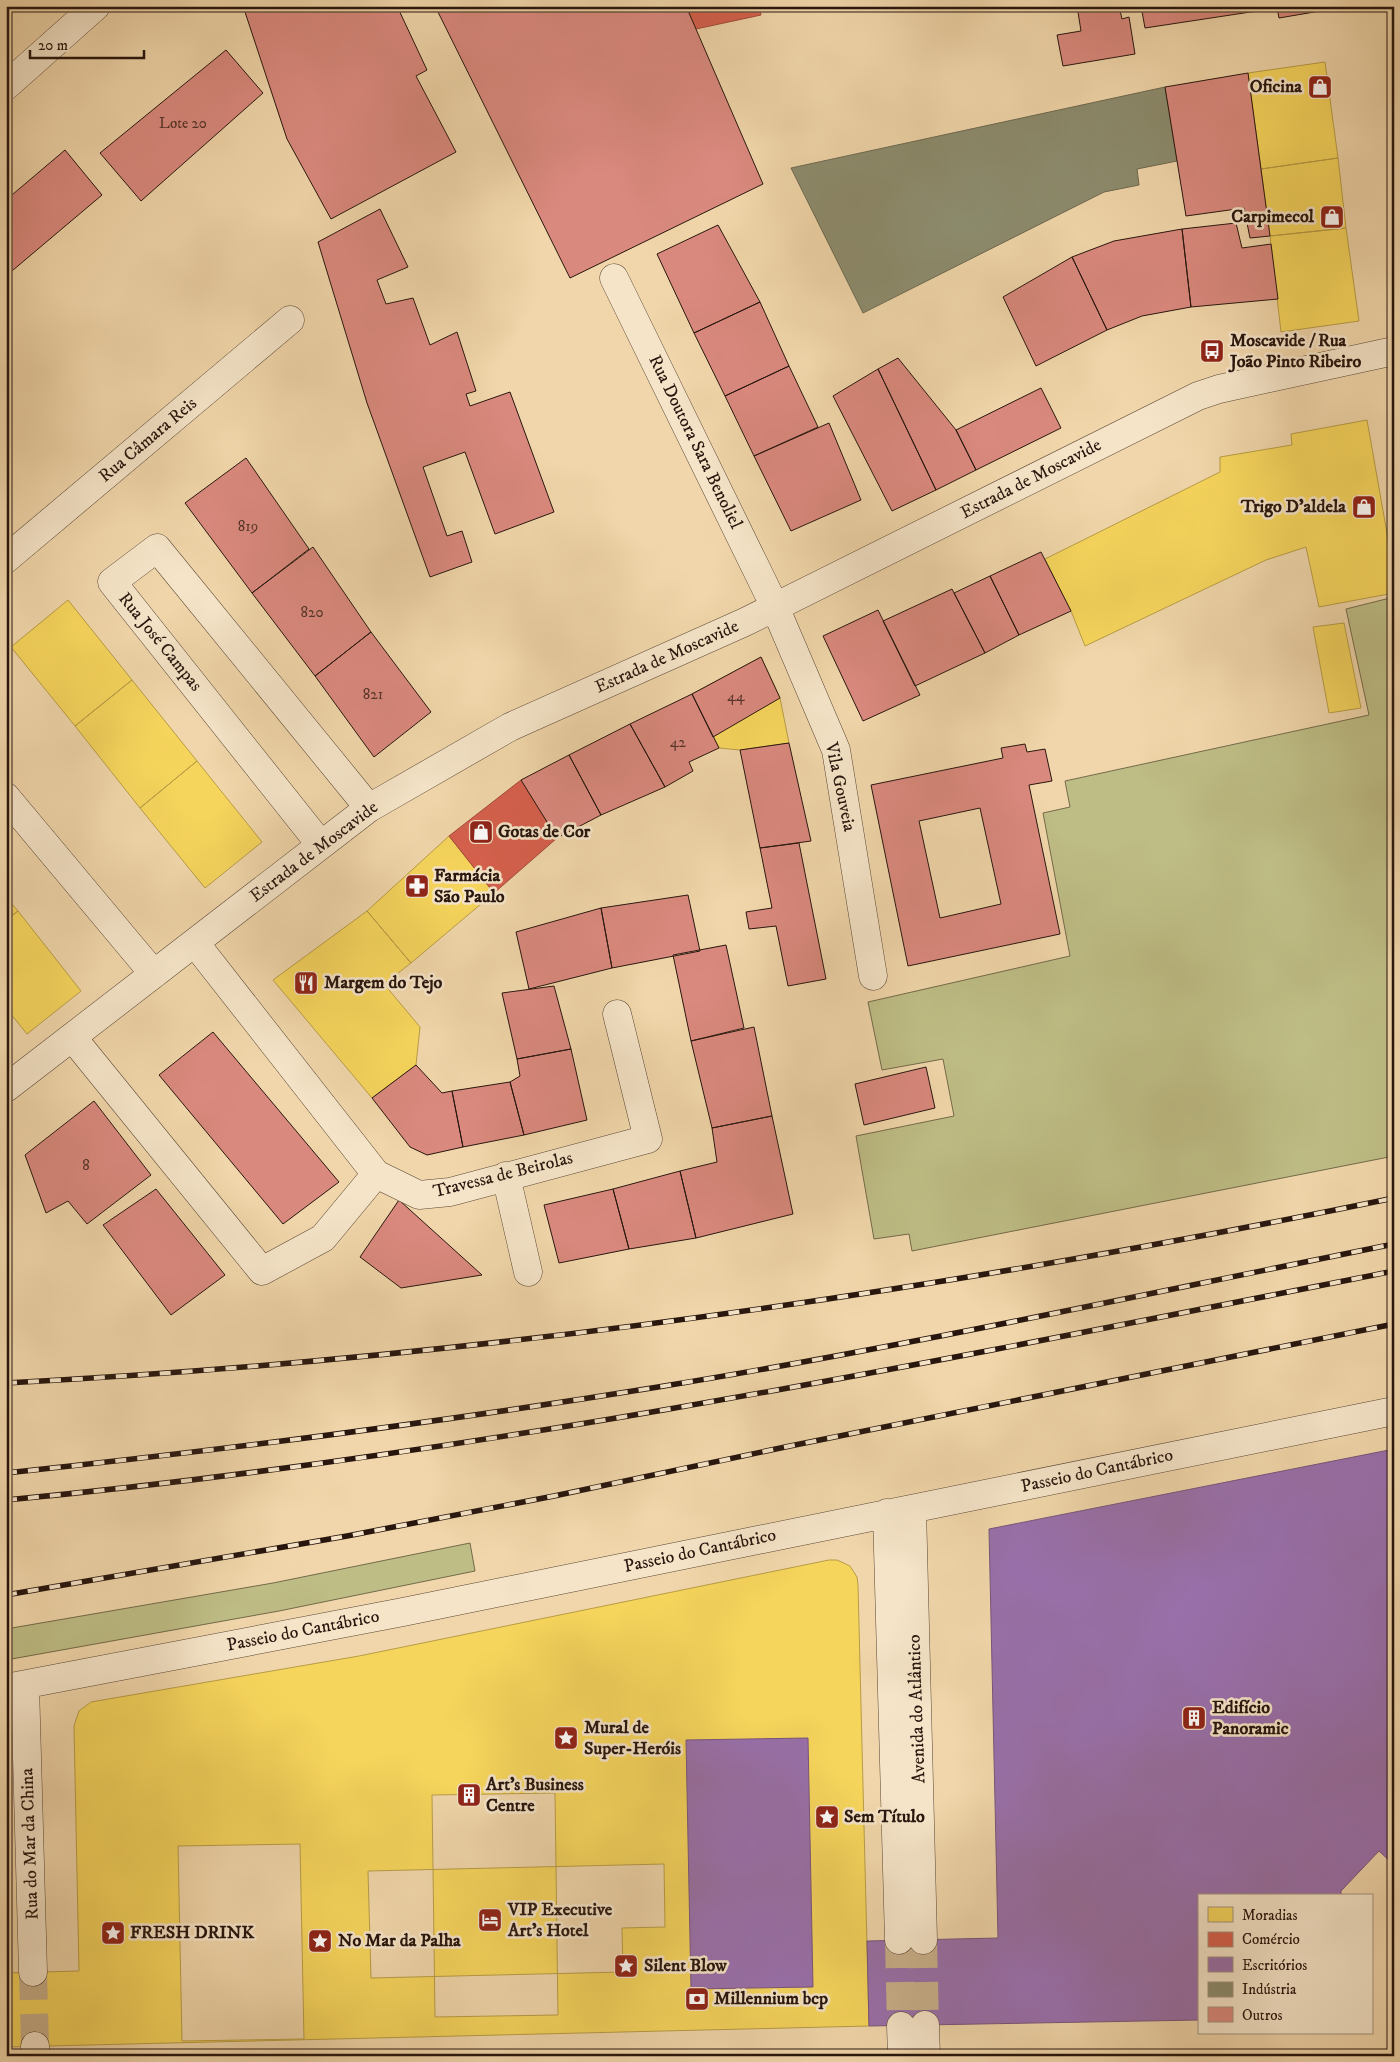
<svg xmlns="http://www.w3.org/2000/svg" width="1400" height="2062" viewBox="0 0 1400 2062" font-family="'IM FELL DW Pica',serif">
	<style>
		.green { fill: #bebd85; stroke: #736a4a }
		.homes { fill: #f6d55c; stroke: #b89c45; fill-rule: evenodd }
		.shops { fill: #d6604d; stroke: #a24a3a }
		.offices { fill: #9970ab; stroke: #77557c }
		.industry { fill: #8c8c6e; stroke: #6e6951 }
		.building { fill: #da897e; stroke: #28160e; fill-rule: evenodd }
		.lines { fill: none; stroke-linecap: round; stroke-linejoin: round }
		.minor-tunnel { stroke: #c8b08b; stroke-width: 28; stroke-dasharray: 28 14; stroke-linecap: butt }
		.minor-casing { stroke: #5a4635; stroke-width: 29 }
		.minor { stroke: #f5e4c8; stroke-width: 28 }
		.rail-casing { stroke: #28160e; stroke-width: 5.5 }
		.rail { stroke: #f5e4c8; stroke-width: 4; stroke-dasharray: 11; stroke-linecap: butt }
		.labels { text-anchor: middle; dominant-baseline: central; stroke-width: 5; stroke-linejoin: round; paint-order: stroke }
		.number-label { font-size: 15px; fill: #54332a }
		.poi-label { font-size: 18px; font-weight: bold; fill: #28160e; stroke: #f5e4c8; text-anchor: start }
		.street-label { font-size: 18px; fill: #28160e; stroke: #f5e4c8 }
	</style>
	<rect width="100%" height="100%" fill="#f0d6aa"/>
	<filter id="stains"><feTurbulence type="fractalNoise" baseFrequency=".004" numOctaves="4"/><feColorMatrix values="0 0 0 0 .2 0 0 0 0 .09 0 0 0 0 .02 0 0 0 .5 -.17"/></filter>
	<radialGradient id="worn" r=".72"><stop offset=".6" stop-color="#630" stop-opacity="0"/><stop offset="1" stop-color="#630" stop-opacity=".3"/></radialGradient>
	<path class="green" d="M1394,597V1156L912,1251L909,1234L874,1239L856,1136L954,1116L943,1059L882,1070L868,1002L1070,956L1043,813L1070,807L1065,781L1369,715L1346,609Z
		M470,1543L475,1571L279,1611L6,1660V1629L273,1583Z"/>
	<path class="homes" d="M1325,62L1338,158L1261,169L1248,73Z
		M1338,158L1346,228L1270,236L1261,169Z
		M1346,228L1359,321L1281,332L1270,236Z
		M1367,420L1394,573V593L1319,607L1306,547L1266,560L1085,646L1071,611L1045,559L1220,472V457L1292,445L1291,434Z
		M68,600L132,680L75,726L11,647Z
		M1344,623L1361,708L1329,713L1313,627Z
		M761,657L780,698L789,743L740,750L719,748L692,694Z
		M132,680L197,761L140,808L75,726Z
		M197,761L262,842L205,888L140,808Z
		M449,836L494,893L411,963L367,911Z
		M6,897L18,911L6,920Z
		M18,911L81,991L27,1034L6,1008V920Z
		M367,911L411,963L384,984L420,1027L416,1065L372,1098L273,980Z
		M829,1560H837L850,1566L857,1577L858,1585L869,2026L6,2047V1973L79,1971L74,1726L79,1711L91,1702L359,1656ZM664,1864L665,1927L622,1928L623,1972L371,1978L368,1871Z
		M555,1793L558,2015L435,2017L432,1795Z
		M300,1844L304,2039L182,2041L178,1846Z"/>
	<path class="shops" d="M686,6H759L761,15L696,29Z
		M521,780L557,838L494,893L449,836Z"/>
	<path class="offices" d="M1394,1449V1865L1379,1851L1341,1891V1896H1199V2020L869,2026L867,1941L998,1938L989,1529Z
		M808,1738L813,1987L691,1989L686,1740Z"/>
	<path class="industry" d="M1165,87L1177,161L1137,169L1139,185L1104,192L863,313L791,168Z"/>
	<path class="building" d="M243,6H397L427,70L416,76L456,152L331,219L287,139Z
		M435,6H686L763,184L570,278Z
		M1077,6H1119L1122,19L1129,17L1135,54L1063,66L1057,35L1081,31Z
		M1141,6H1338V8L1279,18L1277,8L1145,28Z
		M226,50L263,93L141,201L100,153Z
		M1248,73L1270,236L1250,238L1244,208L1186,216L1165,87Z
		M65,150L102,195L6,276V200Z
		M380,209L408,267L377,280L386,304L413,298L430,345L457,332L476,391L466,394L470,406L510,392L554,512L495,534L465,452L423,467L447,536L462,531L472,562L430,577L367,403L318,242Z
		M1236,223L1242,248L1271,244L1278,299L1191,307L1182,229Z
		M718,225L760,302L694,333L657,254Z
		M1182,229L1191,307L1142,316L1107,330L1072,257L1114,241Z
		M1072,257L1107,330L1036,366L1003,297Z
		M760,302L789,366L725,396L694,333Z
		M898,358L956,430L976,470L936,490L878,369Z
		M789,366L818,427L754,456L725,396Z
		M878,369L936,490L892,511L833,396Z
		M1041,388L1061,428L976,470L956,430Z
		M829,423L861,500L791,531L754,456Z
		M246,458L309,549L252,593L185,503Z
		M313,547L371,632L315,676L252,593Z
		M1041,552L1071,611L1019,635L990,576Z
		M990,576L1019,635L985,653L954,593Z
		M952,589L985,653L915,686L883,621Z
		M878,610L920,695L863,721L823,636Z
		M371,632L431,712L374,757L315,676Z
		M761,657L780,698L713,737L692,694Z
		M692,694L719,748L689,762L693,771L665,787L630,724Z
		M630,724L665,787L601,815L569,755Z
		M789,743L811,841L760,848L740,750Z
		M1025,744L1027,752L1045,749L1052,781L1029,785L1060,934L908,966L871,785L1003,758L1001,748ZM980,808L1001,904L940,918L919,821Z
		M569,755L601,815L557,838L521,780Z
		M799,843L826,979L788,986L776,926L749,929L746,912L772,908L760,848Z
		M688,895L700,951L612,968L601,908Z
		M601,908L612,968L529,989L516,932Z
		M726,945L744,1028L691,1041L673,955Z
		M554,986L571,1049L517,1059L502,993Z
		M754,1027L772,1116L712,1128L691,1041Z
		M213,1032L339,1182L283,1224L159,1075Z
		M571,1049L587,1120L524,1135L510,1082L520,1076L517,1059Z
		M416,1065L442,1093L452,1091L463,1147L427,1155L410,1147L372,1098Z
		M926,1067L935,1108L864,1125L855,1084Z
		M510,1082L524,1135L463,1147L452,1091Z
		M94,1101L151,1175L87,1224L68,1201L46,1213L25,1155Z
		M772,1116L793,1214L696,1238L680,1171L717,1162L712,1128Z
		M680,1171L696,1238L629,1249L613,1189Z
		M156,1189L225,1275L171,1315L103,1225Z
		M613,1189L629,1249L559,1263L544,1205Z
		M399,1200L482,1275L401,1288L360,1257Z"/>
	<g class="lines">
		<path class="minor-tunnel" d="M899,1940L901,2026
			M923,1940L925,2025
			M33,1972L35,2046"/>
		<defs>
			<path id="minor" d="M6,86L96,6
				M614,278L775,607L836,750L873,976
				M6,559L290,320
				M6,797L154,974
				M321,845L112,582L157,548L369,808
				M195,943L376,1174L419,1195L450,1192L648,1139L617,1014
				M72,1037L262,1271L323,1238L376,1174
				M6,1088L369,808L510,727L745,622L1198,396L1219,389L1394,351
				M506,1176L528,1272
				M912,1509L923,1940
				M887,1513L899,1940
				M25,1685L33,1972
				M6,1688L403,1612L1394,1411
				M925,2025L926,2056
				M901,2026L902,2056
				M35,2046L36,2056"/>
		</defs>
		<use href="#minor" class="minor-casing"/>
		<use href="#minor" class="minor"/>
		<defs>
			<path id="rail" d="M6,1383C472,1359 937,1292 1394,1198
				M6,1473C224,1450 442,1422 658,1387C905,1347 1149,1293 1394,1244
				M6,1500C474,1456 934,1362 1394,1271
				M6,1595L347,1536L554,1496L790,1446L1394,1324"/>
		</defs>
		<use href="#rail" class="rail-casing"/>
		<use href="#rail" class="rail"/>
	</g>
	<defs>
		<symbol id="shop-square" viewBox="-11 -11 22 22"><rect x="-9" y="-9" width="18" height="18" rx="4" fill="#8f2418" stroke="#f5e4c8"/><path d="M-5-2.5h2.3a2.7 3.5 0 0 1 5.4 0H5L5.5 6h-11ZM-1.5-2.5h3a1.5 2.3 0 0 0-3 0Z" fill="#fff"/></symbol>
		<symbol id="bus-square" viewBox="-11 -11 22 22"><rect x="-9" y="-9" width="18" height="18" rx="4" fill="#8f2418" stroke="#f5e4c8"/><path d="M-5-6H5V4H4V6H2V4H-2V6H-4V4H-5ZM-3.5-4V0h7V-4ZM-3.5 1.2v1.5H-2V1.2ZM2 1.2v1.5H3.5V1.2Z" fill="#fff"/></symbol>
		<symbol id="pharmacy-square" viewBox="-11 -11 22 22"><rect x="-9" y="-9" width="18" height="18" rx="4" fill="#8f2418" stroke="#f5e4c8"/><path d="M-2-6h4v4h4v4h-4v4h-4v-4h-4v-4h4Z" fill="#fff"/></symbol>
		<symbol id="restaurant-square" viewBox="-11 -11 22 22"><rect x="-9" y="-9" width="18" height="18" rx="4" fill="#8f2418" stroke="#f5e4c8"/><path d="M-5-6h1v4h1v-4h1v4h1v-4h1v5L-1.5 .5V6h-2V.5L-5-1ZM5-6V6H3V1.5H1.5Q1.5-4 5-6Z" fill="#fff"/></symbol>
		<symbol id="building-square" viewBox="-11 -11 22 22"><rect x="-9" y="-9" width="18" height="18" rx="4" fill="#8f2418" stroke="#f5e4c8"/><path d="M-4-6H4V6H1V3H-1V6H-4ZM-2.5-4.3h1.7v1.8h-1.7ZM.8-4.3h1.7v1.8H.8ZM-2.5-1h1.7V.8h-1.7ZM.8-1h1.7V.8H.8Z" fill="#fff"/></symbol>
		<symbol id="sight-square" viewBox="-11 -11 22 22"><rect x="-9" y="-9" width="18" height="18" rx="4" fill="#8f2418" stroke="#f5e4c8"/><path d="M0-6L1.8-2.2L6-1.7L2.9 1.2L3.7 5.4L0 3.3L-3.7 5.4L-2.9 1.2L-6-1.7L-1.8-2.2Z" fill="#fff"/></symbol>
		<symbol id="hotel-square" viewBox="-11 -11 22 22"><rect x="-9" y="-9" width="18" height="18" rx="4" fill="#8f2418" stroke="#f5e4c8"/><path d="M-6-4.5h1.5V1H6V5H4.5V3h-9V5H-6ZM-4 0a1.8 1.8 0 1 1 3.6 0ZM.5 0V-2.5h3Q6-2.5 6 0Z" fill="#fff"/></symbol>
		<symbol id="bank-square" viewBox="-11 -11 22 22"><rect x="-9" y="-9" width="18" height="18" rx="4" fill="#8f2418" stroke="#f5e4c8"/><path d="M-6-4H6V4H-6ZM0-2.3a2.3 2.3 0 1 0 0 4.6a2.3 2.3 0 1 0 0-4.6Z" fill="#fff"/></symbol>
	</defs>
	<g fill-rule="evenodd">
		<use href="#shop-square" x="1306" y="73" width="28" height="28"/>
		<use href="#shop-square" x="1318" y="203" width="28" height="28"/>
		<use href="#bus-square" x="1198" y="337" width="28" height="28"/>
		<use href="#shop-square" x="1350" y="493" width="28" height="28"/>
		<use href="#shop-square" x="467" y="818" width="28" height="28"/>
		<use href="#pharmacy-square" x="403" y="872" width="28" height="28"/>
		<use href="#restaurant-square" x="292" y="969" width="28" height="28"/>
		<use href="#building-square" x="1180" y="1704" width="28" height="28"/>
		<use href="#sight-square" x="552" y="1724" width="28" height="28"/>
		<use href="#building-square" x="455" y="1781" width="28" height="28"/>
		<use href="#sight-square" x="813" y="1803" width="28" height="28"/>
		<use href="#hotel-square" x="476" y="1906" width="28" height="28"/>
		<use href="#sight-square" x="99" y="1919" width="28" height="28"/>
		<use href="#sight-square" x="306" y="1927" width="28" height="28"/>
		<use href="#sight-square" x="612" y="1952" width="28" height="28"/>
		<use href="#bank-square" x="683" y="1985" width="28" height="28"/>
	</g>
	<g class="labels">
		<g class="number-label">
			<text x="183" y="123">Lote 20</text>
			<text x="248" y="526">819</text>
			<text x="312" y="612">820</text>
			<text x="373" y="694">821</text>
			<text x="736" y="696">44</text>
			<text x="678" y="742">42</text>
			<text x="86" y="1165">8</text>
		</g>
		<g class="poi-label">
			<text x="1302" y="87" text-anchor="end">Oficina</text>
			<text x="1314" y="217" text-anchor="end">Carpimecol</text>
			<text x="1230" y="341">Moscavide / Rua<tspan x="1230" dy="21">João Pinto Ribeiro</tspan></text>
			<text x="1346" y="507" text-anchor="end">Trigo D’aldela</text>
			<text x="498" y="832">Gotas de Cor</text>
			<text x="434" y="876">Farmácia<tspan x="434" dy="21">São Paulo</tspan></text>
			<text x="324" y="983">Margem do Tejo</text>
			<text x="1212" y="1708">Edifício<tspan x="1212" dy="21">Panoramic</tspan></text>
			<text x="584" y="1728">Mural de<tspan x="584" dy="21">Super-Heróis</tspan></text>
			<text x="486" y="1785">Art's Business<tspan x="486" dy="21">Centre</tspan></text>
			<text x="844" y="1817">Sem Título</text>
			<text x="508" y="1910">VIP Executive<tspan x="508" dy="21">Art's Hotel</tspan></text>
			<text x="130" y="1933">FRESH DRINK</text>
			<text x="338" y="1941">No Mar da Palha</text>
			<text x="644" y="1966">Silent Blow</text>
			<text x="714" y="1999">Millennium bcp</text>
		</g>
		<g class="street-label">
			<text transform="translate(148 440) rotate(-40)">Rua Câmara Reis</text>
			<text transform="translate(695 442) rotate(64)">Rua Doutora Sara Benoliel</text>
			<text transform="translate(1031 479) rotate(-27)">Estrada de Moscavide</text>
			<text transform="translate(160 642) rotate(51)">Rua José Campas</text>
			<text transform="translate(667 657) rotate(-24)">Estrada de Moscavide</text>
			<text transform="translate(840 787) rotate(78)">Vila Gouveia</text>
			<text transform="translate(314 852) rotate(-37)">Estrada de Moscavide</text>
			<text transform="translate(503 1175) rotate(-14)">Travessa de Beirolas</text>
			<text transform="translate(1097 1471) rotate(-12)">Passeio do Cantábrico</text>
			<text transform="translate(700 1551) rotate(-12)">Passeio do Cantábrico</text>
			<text transform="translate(303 1631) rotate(-11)">Passeio do Cantábrico</text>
			<text transform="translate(917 1709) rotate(-92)">Avenida do Atlântico</text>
			<text transform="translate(30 1844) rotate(-92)">Rua do Mar da China</text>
		</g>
	</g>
	<rect width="1400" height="2062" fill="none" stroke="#f0d6aa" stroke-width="25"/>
	<rect x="8" y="8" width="1385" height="2047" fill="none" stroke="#28160e" stroke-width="2.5"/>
	<rect x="12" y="12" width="1375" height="2037" fill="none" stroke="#28160e"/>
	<rect x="1198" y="1894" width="175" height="140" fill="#f5e4c8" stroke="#a3927e"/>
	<rect x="1208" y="1907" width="25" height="15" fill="#f6d55c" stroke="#a3927e"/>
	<text x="1242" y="1920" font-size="15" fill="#28160e">Moradias</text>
	<rect x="1208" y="1932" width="25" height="15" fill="#d6604d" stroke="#a3927e"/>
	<text x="1242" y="1944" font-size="15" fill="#28160e">Comércio</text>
	<rect x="1208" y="1957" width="25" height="15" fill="#9970ab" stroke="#a3927e"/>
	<text x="1242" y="1970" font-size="15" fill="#28160e">Escritórios</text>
	<rect x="1208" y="1982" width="25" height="15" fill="#8c8c6e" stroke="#a3927e"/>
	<text x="1242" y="1994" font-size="15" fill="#28160e">Indústria</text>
	<rect x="1208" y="2007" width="25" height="15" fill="#da897e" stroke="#a3927e"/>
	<text x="1242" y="2020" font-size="15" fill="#28160e">Outros</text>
	<path d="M30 50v8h114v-8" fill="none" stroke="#28160e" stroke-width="2.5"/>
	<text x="38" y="50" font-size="15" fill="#28160e" stroke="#f5e4c8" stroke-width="4" paint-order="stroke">20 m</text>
	<rect width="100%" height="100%" filter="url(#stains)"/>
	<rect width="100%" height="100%" fill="url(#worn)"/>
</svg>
